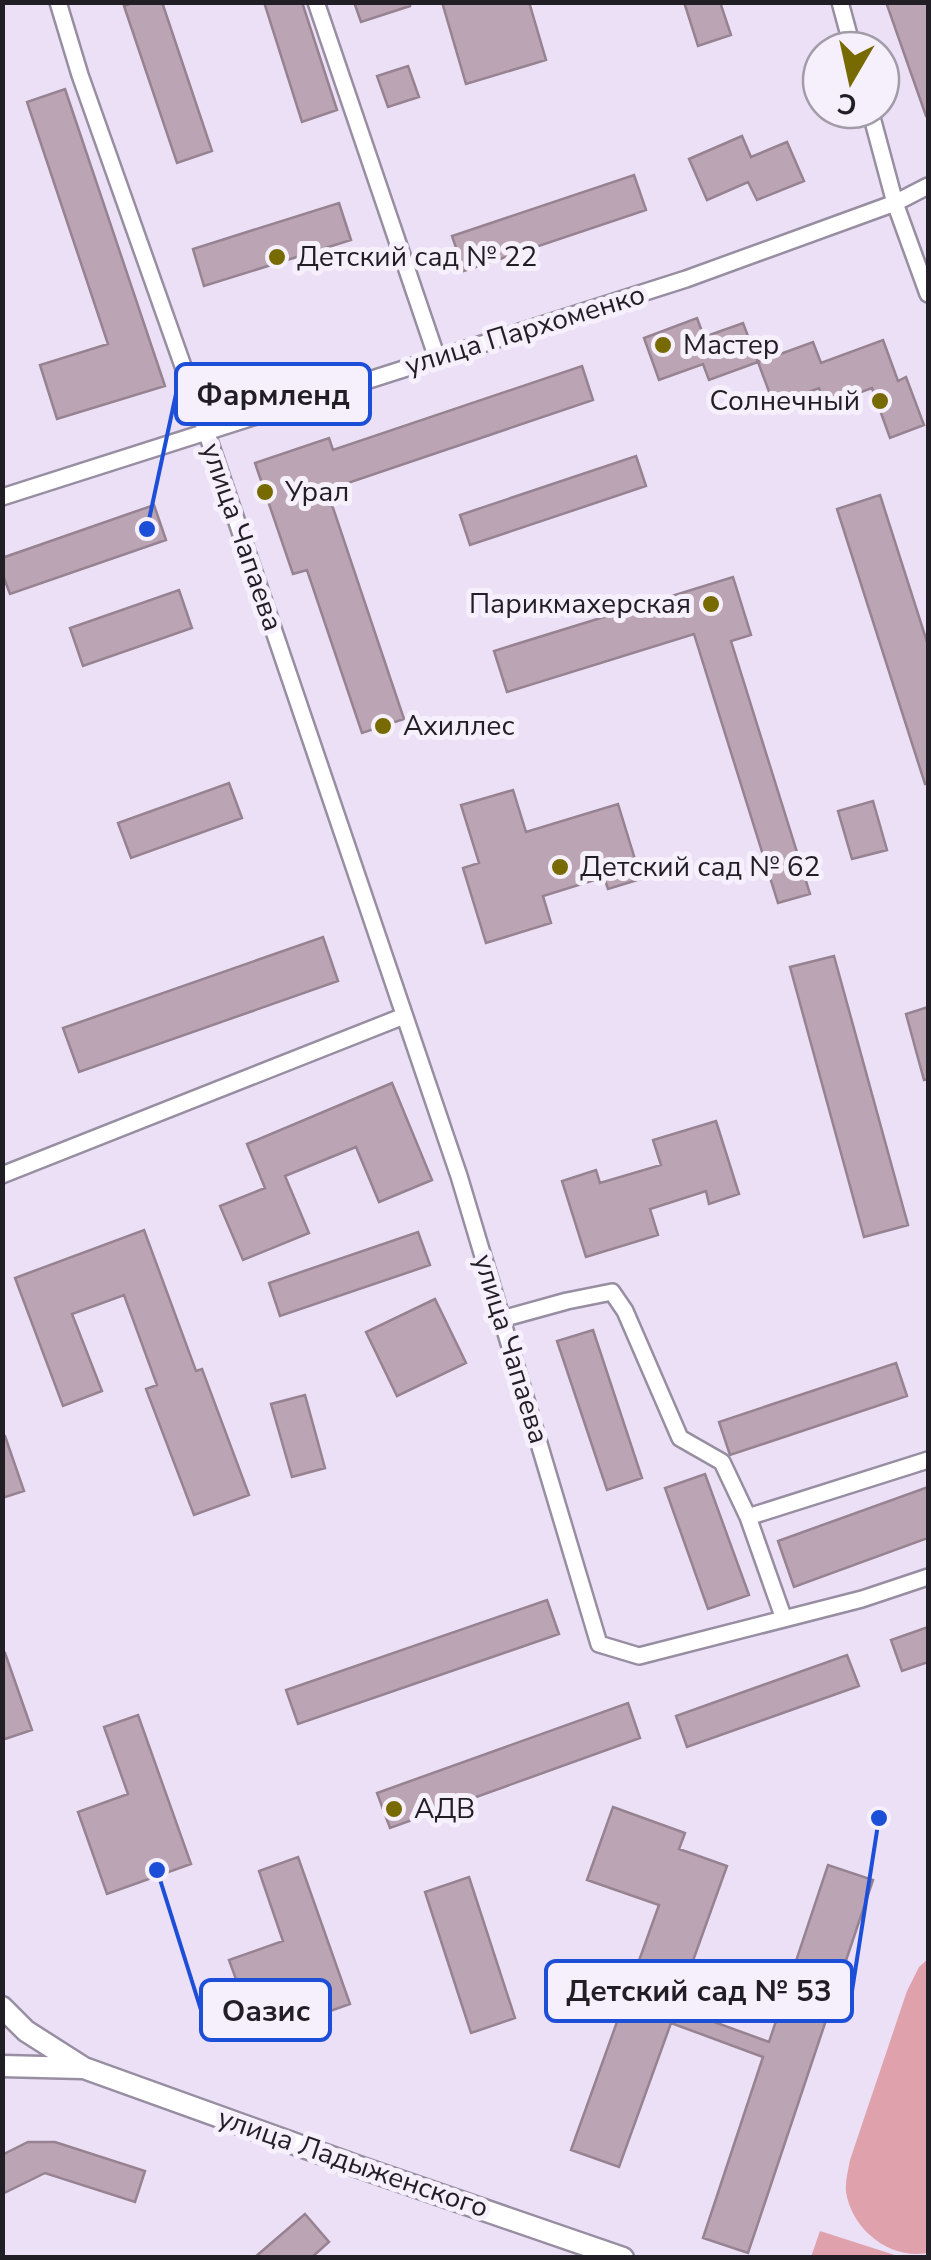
<svg xmlns="http://www.w3.org/2000/svg" width="931" height="2260" viewBox="0 0 931 2260" font-family="'Nunito Sans',sans-serif">
	<style>
		.green { fill: #dfa2ac }
		.building { fill: #bba5b4; stroke: #968290; stroke-width: 2.5 }
		.lines { fill: none; stroke-linecap: round; stroke-linejoin: round }
		.minor-casing { stroke: #988ea2; stroke-width: 20 }
		.tertiary-casing { stroke: #988ea2; stroke-width: 25 }
		.minor { stroke: #fff; stroke-width: 15 }
		.tertiary { stroke: #fff; stroke-width: 20 }
		.poi-dot { fill: #776a01; stroke: #f6f0fd; stroke-width: 4 }
		.labels { text-anchor: middle; dominant-baseline: central; stroke-width: 10; stroke-linejoin: round; paint-order: stroke }
		.poi-label { font-size: 28px; fill: #221e26; stroke: #f6f0fd; text-anchor: start }
		.street-label { font-size: 28px; fill: #221e26; stroke: #f6f0fd }
		.leader { fill: none; stroke: #1d4ed8; stroke-width: 4 }
		.callout-dot { fill: #1d4ed8; stroke: #f6f0fd; stroke-width: 4 }
		.callout { fill: #f6f0fd; stroke: #1d4ed8; stroke-width: 4 }
		.callout-label { font-size: 30px; text-anchor: middle; font-weight: bold; fill: #221e26 }
	</style>
	<rect width="100%" height="100%" fill="#ebe0f6"/>
	<path class="green" d="M928,1959V2253C890,2260 852,2230 846,2192C845,2182 848,2171 850,2160L907,1991L919,1967Z
		M820,2231L901,2257H811Z"/>
	<path class="building" d="M134,2H162L212,151L177,163L124,6Z
		M264,2H302L337,110L302,122Z
		M354,2H410V6L361,22Z
		M442,2H529L546,60L466,84Z
		M684,2H720L731,35L698,46Z
		M886,2H928V116H926Z
		M408,66L419,97L388,107L377,76Z
		M65,89L165,386L57,419L40,365L108,344L27,102Z
		M742,136L751,157L787,142L804,181L757,200L748,182L707,200L689,159Z
		M634,175L646,210L464,271L452,236Z
		M339,203L351,240L204,286L193,249Z
		M697,318L704,337L743,323L758,362L709,380L703,364L659,380L644,338Z
		M883,340L898,381L906,377L924,425L890,438L872,388L825,405L819,388L774,405L758,362L813,342L821,363Z
		M582,366L593,400L327,490L404,719L362,733L307,570L293,574L255,463L329,438L333,450Z
		M636,456L646,486L470,545L460,515Z
		M880,495L928,645V783L925,784L837,509Z
		M154,505L166,540L10,594L2,573V558Z
		M733,577L751,635L731,641L810,894L778,903L694,634L507,692L494,651Z
		M179,590L192,628L83,666L70,628Z
		M229,783L242,818L131,858L118,823Z
		M513,790L526,832L618,804L641,879L608,889L604,877L543,896L551,923L486,943L463,868L479,863L461,805Z
		M873,801L887,850L852,859L838,811Z
		M323,937L338,981L79,1072L63,1028Z
		M834,956L908,1225L864,1237L790,967Z
		M928,1007V1079L924,1080L906,1014Z
		M392,1083L432,1180L379,1202L356,1147L285,1176L309,1233L243,1260L220,1206L265,1188L247,1144Z
		M716,1121L739,1194L709,1204L706,1191L650,1209L658,1235L586,1257L562,1181L596,1170L600,1183L661,1165L653,1140Z
		M144,1230L196,1371L202,1369L249,1495L194,1515L146,1389L157,1385L124,1295L72,1314L102,1391L63,1406L15,1278Z
		M418,1232L430,1265L280,1316L269,1283Z
		M435,1299L466,1363L397,1396L366,1332Z
		M593,1330L642,1478L607,1490L557,1341Z
		M896,1363L907,1396L730,1455L719,1422Z
		M305,1395L325,1468L292,1477L271,1404Z
		M2,1436H5L24,1491L2,1498Z
		M705,1474L749,1595L708,1609L665,1488Z
		M928,1487V1538L794,1587L778,1541Z
		M547,1600L559,1634L298,1724L286,1690Z
		M928,1627V1662L902,1671L891,1640Z
		M5,1653L32,1730L2,1740V1654Z
		M847,1655L859,1686L687,1747L676,1716Z
		M628,1703L640,1738L390,1828L377,1793Z
		M138,1715L191,1864L107,1894L78,1812L128,1794L104,1727Z
		M613,1807L685,1833L679,1849L727,1866L676,2008L769,2042L828,1865L873,1880L748,2253L703,2238L763,2057L671,2023L619,2167L571,2150L659,1905L587,1880Z
		M298,1857L350,2004L257,2037L229,1960L283,1941L259,1871Z
		M469,1877L515,2018L471,2033L425,1892Z
		M28,2142H55L145,2171L135,2202L45,2173L2,2194V2155Z
		M305,2214L329,2242L311,2258H254Z"/>
	<g class="lines">
		<defs>
			<path id="minor" d="M58,2L80,75L206,431L459,1176L599,1644L639,1656L862,1599L928,1577
				M316,2L437,358
				M840,2L853,50
				M870,110L895,203L928,294
				M2,497L686,279L895,203L928,186
				M2,1175L404,1016
				M502,1319L567,1301L612,1292L625,1311L680,1438L722,1462L748,1517
				M784,1619L748,1517L928,1460"/>
			<path id="tertiary" d="M2,2007L26,2031L84,2068L359,2167L623,2258
				M2,2066L82,2068"/>
		</defs>
		<use href="#minor" class="minor-casing"/>
		<use href="#tertiary" class="tertiary-casing"/>
		<use href="#minor" class="minor"/>
		<use href="#tertiary" class="tertiary"/>
	</g>
	<g class="poi-dot">
		<circle cx="277" cy="257" r="10"/>
		<circle cx="663" cy="345" r="10"/>
		<circle cx="880" cy="401" r="10"/>
		<circle cx="265" cy="492" r="10"/>
		<circle cx="711" cy="604" r="10"/>
		<circle cx="383" cy="726" r="10"/>
		<circle cx="560" cy="867" r="10"/>
		<circle cx="394" cy="1809" r="10"/>
	</g>
	<g class="labels">
		<g class="poi-label">
			<text x="297" y="257">Детский сад № 22</text>
			<text x="683" y="345">Мастер</text>
			<text x="860" y="401" text-anchor="end">Солнечный</text>
			<text x="285" y="492">Урал</text>
			<text x="691" y="604" text-anchor="end">Парикмахерская</text>
			<text x="403" y="726">Ахиллес</text>
			<text x="580" y="867">Детский сад № 62</text>
			<text x="414" y="1809">АДВ</text>
		</g>
		<g class="street-label">
			<text transform="translate(525 330) rotate(-17)">улица Пархоменко</text>
			<text transform="translate(242 537) rotate(71)">улица Чапаева</text>
			<text transform="translate(511 1349) rotate(73)">улица Чапаева</text>
			<text transform="translate(353 2163) rotate(19)">улица Ладыженского</text>
		</g>
	</g>
	<path class="leader" d="M147 529L176 394M879 1818L852 1991M157 1870L201 2010"/>
	<g class="callout-dot">
		<circle cx="147" cy="529" r="10"/>
		<circle cx="879" cy="1818" r="10"/>
		<circle cx="157" cy="1870" r="10"/>
	</g>
	<g class="callout">
		<rect x="176" y="364" width="194" height="60" rx="10"/>
		<rect x="546" y="1961" width="306" height="60" rx="10"/>
		<rect x="201" y="1980" width="129" height="60" rx="10"/>
	</g>
	<g class="callout-label">
		<text x="273" y="405">Фармленд</text>
		<text x="699" y="2001">Детский сад № 53</text>
		<text x="266" y="2021">Оазис</text>
	</g>
	<rect width="931" height="2260" fill="none" stroke="#221e26" stroke-width="10"/>
	<g transform="translate(851 80) rotate(189)"><circle r="48" fill="#f6f0fd" stroke="#a19ca7" stroke-width="2.5"/>
	<path d="M0-8L18 38L0 25L-18 38Z" fill="#776a01"/>
	<text y="-15" font-size="28" font-weight="bold" text-anchor="middle" fill="#221e26">С</text>
	</g>
</svg>
